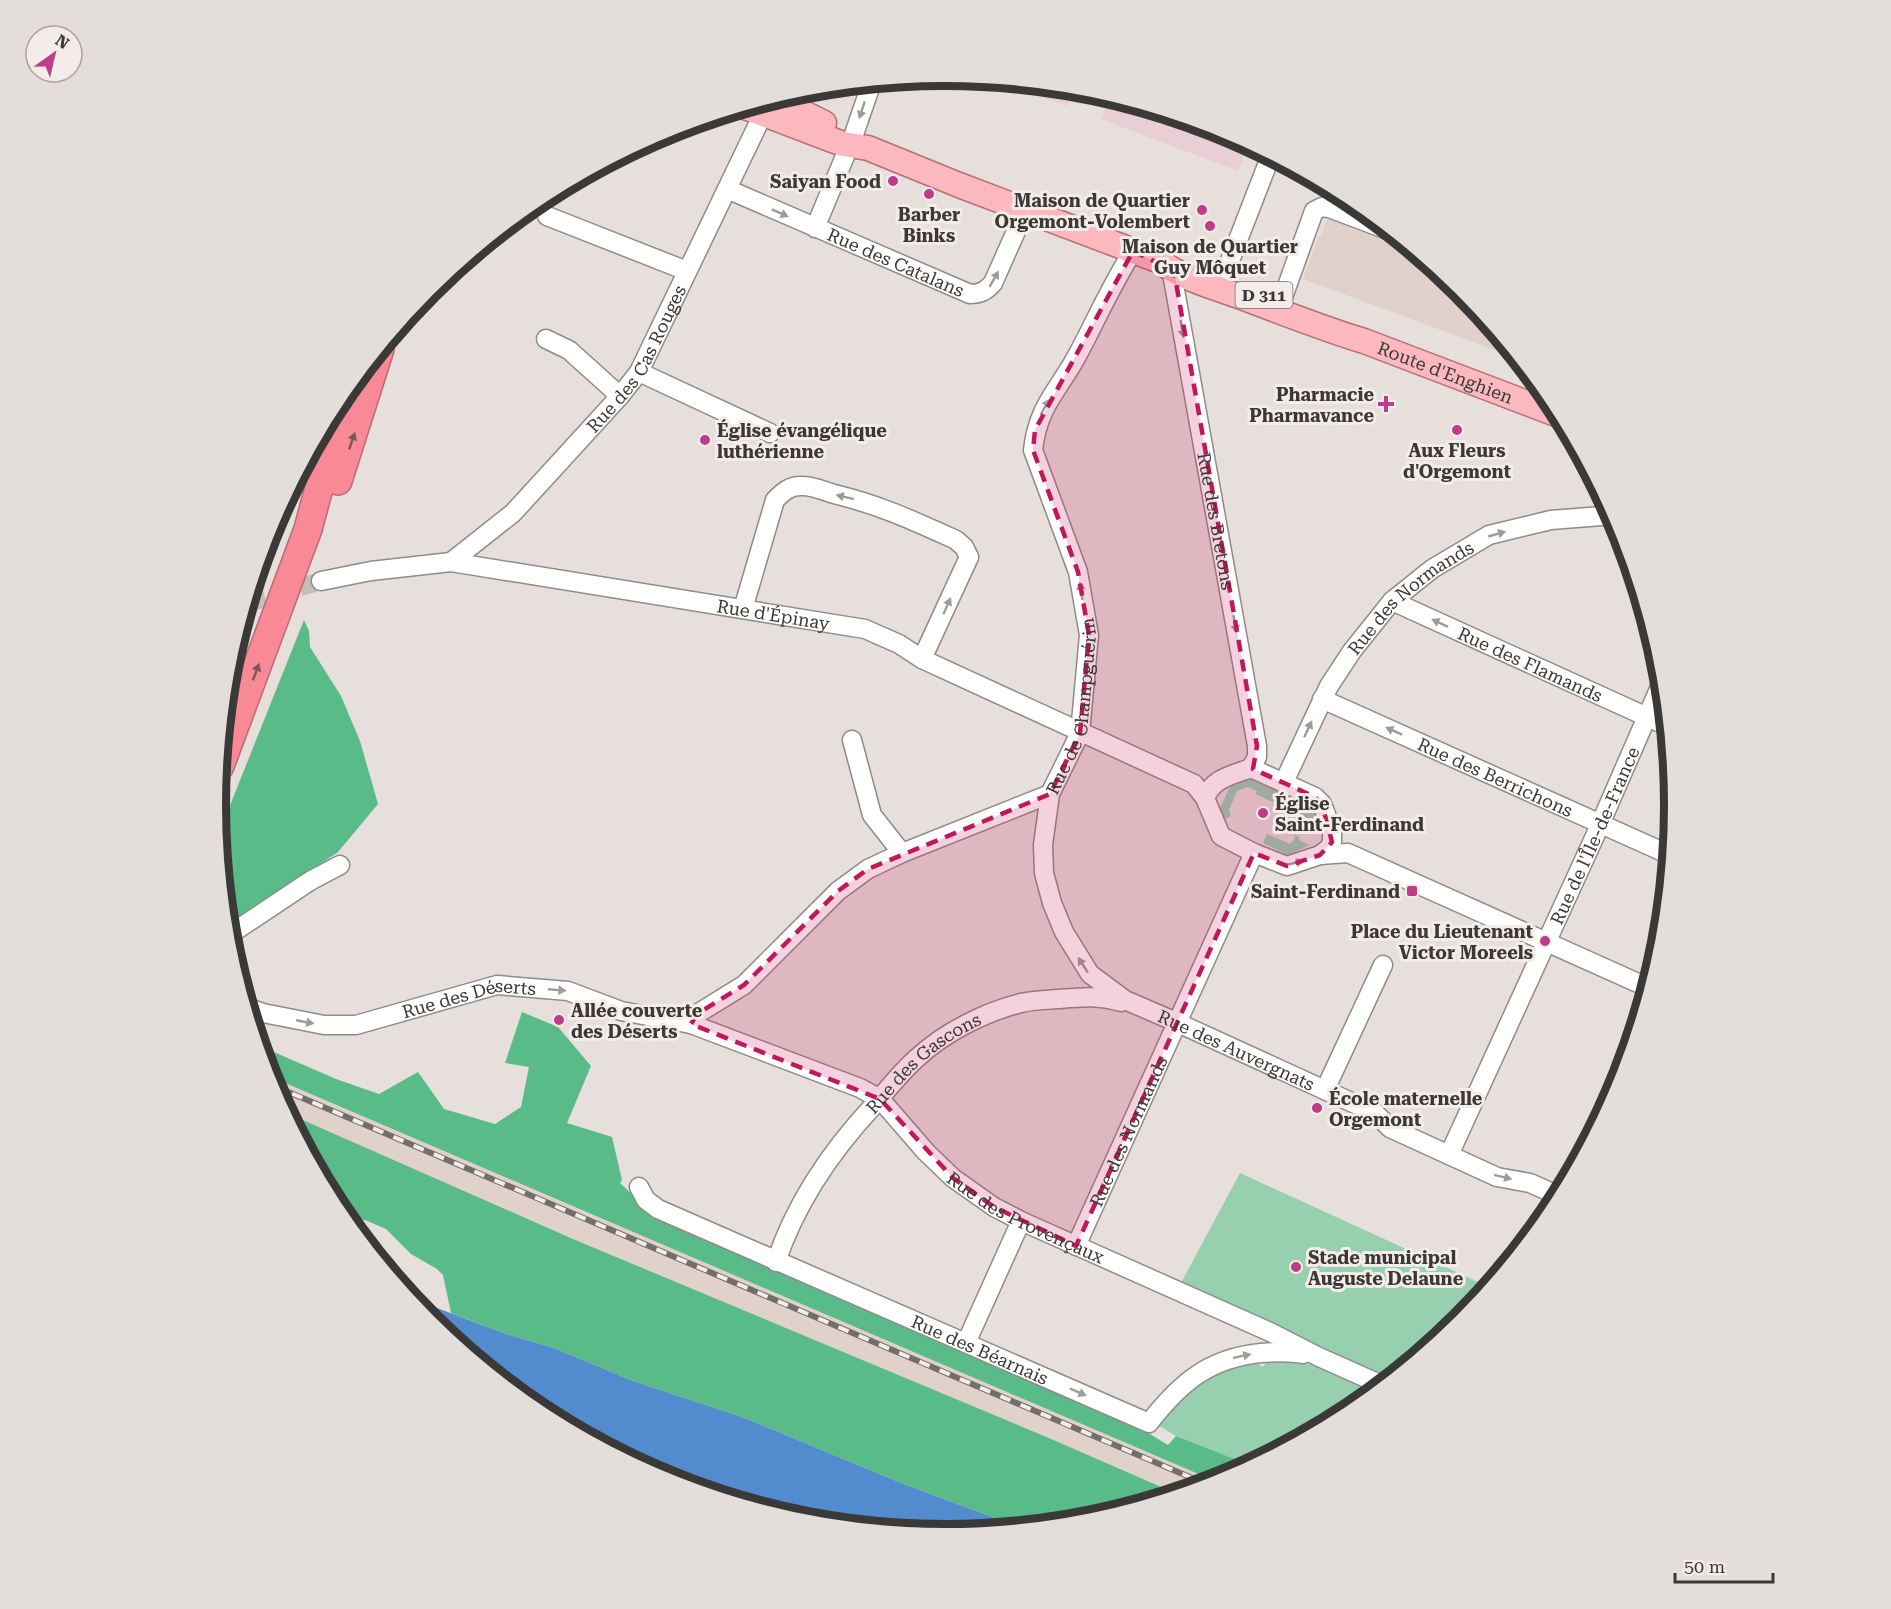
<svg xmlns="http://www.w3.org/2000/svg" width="1891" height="1609" viewBox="0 0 1891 1609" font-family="'Roboto Serif',serif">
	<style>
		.built { fill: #e0d2ca }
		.education { fill: #e9cfd5 }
		.green { fill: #96d0af }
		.forest { fill: #59bb88 }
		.water { fill: #538bcf }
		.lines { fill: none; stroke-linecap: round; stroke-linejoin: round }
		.minor-tunnel { stroke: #c4beba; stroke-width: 18; stroke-dasharray: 18 9; stroke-linecap: butt }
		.minor-casing { stroke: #918b87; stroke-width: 21 }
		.major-casing { stroke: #b66d73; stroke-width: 27 }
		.highway-casing { stroke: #b66d73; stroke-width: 30 }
		.minor { stroke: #fff; stroke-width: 18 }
		.major { stroke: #fbb8bf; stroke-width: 24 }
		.highway { stroke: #f98994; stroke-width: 27 }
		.rail-casing { stroke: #726e6b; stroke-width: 6 }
		.rail { stroke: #f3ece8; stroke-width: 4; stroke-dasharray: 11; stroke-linecap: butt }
		.oneway { fill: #9d9c9b }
		.oneway2 { fill: #7e5558 }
		.marked { fill: #c2185b; fill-opacity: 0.2; stroke: #c2185b; stroke-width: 4.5; stroke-dasharray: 12 8; stroke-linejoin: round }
		.poi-dot { fill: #bd3d89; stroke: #f3ece8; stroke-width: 2 }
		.labels { text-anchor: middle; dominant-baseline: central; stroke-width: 6; stroke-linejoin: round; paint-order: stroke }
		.shield { fill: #f3ece8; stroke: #726f6c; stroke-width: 1.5 }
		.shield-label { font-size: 16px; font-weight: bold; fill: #3b3937 }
		.poi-label { font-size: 18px; font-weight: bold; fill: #3b3937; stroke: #f3ece8; text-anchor: end }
		.street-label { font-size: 18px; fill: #3b3937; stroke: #f3ece8 }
		.rim { fill: none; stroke: #3b3937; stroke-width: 8 }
	</style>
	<rect width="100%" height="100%" fill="#e6dfdb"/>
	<path class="built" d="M1328,216L1409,246L1462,289L1519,359L1303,279L1318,237L1322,234Z
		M261,1049L349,1085L1231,1475L1175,1493L1049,1438L573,1239L287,1113L271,1083Z"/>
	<path class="education" d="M986,79L1074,88L1067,106Z
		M1111,96L1225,131L1249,144L1238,171L1101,119Z"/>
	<path class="green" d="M1251,779L1311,806L1319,826L1317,829L1304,823L1306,817L1255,794L1257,791L1248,787L1237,791L1229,810L1231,816L1224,820L1220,808L1230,787Z
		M1267,834L1290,844L1295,838L1294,834L1299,837L1300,841L1310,845L1288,855L1263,843Z
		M1240,1173L1489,1287L1461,1321L1390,1379L1181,1283Z
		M1253,1356L1262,1367L1272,1358L1314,1365L1376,1390L1350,1411L1250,1465L1176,1436L1153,1422L1193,1382Z"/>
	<path class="forest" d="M304,620L309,631L310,647L341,696L360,741L378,804L338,852L228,927L219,833Z
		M522,1012L558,1027L591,1066L567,1123L612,1137L622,1180L620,1183L656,1217L1145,1431L1168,1445L1176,1436L1250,1465L1215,1481L269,1076L260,1046L336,1079L379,1094L418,1072L444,1109L495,1124L521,1107L529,1067L505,1063Z
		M287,1113L573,1239L1049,1438L1175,1493L1087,1520L1019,1527L906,1485L742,1417L633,1381L554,1348L506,1334L451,1313L443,1275L437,1269L411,1254L386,1229L365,1220L346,1218L339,1210Z"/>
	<path class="water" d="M406,1291L437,1308L506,1334L554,1348L633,1381L742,1417L906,1485L1019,1527L945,1534L803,1520L666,1478L540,1411L429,1320Z"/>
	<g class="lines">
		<path class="minor-tunnel" d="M248,603L321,581"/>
		<defs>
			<g id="minor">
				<path id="s1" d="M727,189L970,294C980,294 986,291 993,283L1025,211"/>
				<path d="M547,216L687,271"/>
				<path d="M815,228L853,137L872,82"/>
				<path id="s2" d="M1174,271L1173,279L1257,746V757L1251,768"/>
				<path d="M1219,289L1271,155"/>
				<path d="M1278,311L1314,211L1322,207L1329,208L1393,232"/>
				<path d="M546,339L569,350L620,396"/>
				<path d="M639,372L770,433"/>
				<path id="s3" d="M451,562L513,513L620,396L639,372L763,114"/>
				<path id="s4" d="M321,581L371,571L451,562L865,629L899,644L922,659L1194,784L1205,798L1221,836L1254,853L1287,866L1320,855L1329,848L1332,842V831L1322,804L1315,797L1251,768C1232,775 1213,778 1205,798"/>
				<path id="s5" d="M1392,601L1667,726"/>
				<path d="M743,609L775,500C783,492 790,485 803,486C813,486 824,491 834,494C880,505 914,521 956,540L964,547L969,557L922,659"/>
				<path id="s6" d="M1322,699L1670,855"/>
				<path d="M852,740L872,815L902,853"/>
				<path id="s7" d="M1284,782L1329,686L1352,651L1392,601L1432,569L1489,535L1551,520L1614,515"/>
				<path id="s8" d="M1050,794L1043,845L1044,873L1052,903L1064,932L1090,974L1125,1000L1176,1022L1375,1113L1390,1128L1449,1155L1497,1177L1530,1183L1559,1196"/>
				<path d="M1320,855L1348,853L1649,988"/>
				<path d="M229,935L310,881L340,865"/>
				<path id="s9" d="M249,1008L263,1013L324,1025H356L497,985L568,991L621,1011L691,1024L860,1088L880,1099L926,1152L953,1178L994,1207L1021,1221L1270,1332L1319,1357L1382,1385"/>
				<path id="s10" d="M691,1024L697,1014L744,985L838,891L868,869L902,853L1050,794L1080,733L1089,635L1078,572L1033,450C1038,405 1059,390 1078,354C1096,320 1112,284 1133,251"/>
				<path d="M1325,1090L1383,965"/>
				<path id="s11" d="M1449,1155L1595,836L1663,680"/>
				<path id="s12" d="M639,1187L646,1200L658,1209L1149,1423C1180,1383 1209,1358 1261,1353C1275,1352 1289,1351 1303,1354"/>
				<path id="s13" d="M1076,1246L1254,853"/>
				<path id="s14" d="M776,1262C796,1202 831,1151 874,1105C888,1089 901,1072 917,1058C945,1032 985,1012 1021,1003C1033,1000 1046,1000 1058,999C1081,997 1098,995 1121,1002"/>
				<path d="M966,1343L1021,1221"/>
			</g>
			<g id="major">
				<path d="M774,98L824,123"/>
				<path id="s15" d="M745,107L843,144L868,148L959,185L1160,261C1181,278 1211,286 1236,295C1279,311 1321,328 1364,341L1561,416"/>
			</g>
			<path id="highway" d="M338,481L380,349
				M220,766L308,529L345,391"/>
		</defs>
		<use href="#minor" class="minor-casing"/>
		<use href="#major" class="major-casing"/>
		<use href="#highway" class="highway-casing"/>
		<use href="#minor" class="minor"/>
		<use href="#major" class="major"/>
		<use href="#highway" class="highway"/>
		<defs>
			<path id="rail" d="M272,1085L1206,1484"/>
		</defs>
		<use href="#rail" class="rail-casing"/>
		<use href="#rail" class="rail"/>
	</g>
	<defs><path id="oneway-solid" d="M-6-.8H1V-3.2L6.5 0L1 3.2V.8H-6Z" transform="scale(1.5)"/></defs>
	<g class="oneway">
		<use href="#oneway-solid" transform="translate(862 110) rotate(108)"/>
		<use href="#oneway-solid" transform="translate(780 213) rotate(24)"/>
		<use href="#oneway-solid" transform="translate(994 279) rotate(-60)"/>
		<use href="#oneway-solid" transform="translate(1182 329) rotate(80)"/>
		<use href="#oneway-solid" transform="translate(1045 407) rotate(-60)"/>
		<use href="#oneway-solid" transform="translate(845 497) rotate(-166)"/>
		<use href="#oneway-solid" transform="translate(1497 534) rotate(-16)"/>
		<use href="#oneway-solid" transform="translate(1081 591) rotate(-99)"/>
		<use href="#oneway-solid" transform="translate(947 606) rotate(-66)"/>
		<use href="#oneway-solid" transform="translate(1440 623) rotate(-155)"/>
		<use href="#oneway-solid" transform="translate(1235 624) rotate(80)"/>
		<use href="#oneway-solid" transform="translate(1308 729) rotate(-65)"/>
		<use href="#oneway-solid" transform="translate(1394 731) rotate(-156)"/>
		<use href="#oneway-solid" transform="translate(1295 863) rotate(-13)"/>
		<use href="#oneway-solid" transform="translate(1083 965) rotate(-123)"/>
		<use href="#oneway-solid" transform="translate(557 990) rotate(5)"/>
		<use href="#oneway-solid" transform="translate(305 1022) rotate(11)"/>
		<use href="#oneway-solid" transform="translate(1503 1177) rotate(14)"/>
		<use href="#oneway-solid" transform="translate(1242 1356) rotate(-12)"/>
		<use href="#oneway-solid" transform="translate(1078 1392) rotate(24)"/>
	</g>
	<g class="oneway2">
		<use href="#oneway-solid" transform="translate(352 441) rotate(-71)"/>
		<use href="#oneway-solid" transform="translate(256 672) rotate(-70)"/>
	</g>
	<path class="marked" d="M1133,251L1174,271L1257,746L1253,769L1315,797L1322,804L1332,842L1320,855L1287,866L1254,853L1076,1246L994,1207L953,1178L880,1099L691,1024L697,1014L744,985L838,891L868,869L1050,794L1080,733L1089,635L1078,572L1033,450L1035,430Z"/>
	<g class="poi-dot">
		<circle cx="893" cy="181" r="6"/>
		<circle cx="929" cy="194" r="6"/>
		<circle cx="1202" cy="210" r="6"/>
		<circle cx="1210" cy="226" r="6"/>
		<path d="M1383 395h6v6h6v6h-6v6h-6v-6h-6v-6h6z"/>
		<circle cx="1457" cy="430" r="6"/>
		<circle cx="705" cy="440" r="6"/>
		<circle cx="1263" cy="813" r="6"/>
		<rect x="1406" y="885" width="12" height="12" rx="3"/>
		<circle cx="1545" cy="941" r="6"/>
		<circle cx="559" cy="1020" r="6"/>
		<circle cx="1317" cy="1108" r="6"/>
		<circle cx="1296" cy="1267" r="6"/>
	</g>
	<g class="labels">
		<rect class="shield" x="1235.5" y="282" width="57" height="26" rx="4.5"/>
		<g class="shield-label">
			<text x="1264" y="295">D 311</text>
		</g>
		<g class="poi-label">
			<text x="881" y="181">Saiyan Food</text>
			<text x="1190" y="200">Maison de Quartier<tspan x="1190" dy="21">Orgemont-Volembert</tspan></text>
			<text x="929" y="214" text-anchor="middle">Barber<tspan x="929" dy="21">Binks</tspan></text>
			<text x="1210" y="246" text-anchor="middle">Maison de Quartier<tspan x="1210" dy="21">Guy Môquet</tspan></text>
			<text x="1374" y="394">Pharmacie<tspan x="1374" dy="21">Pharmavance</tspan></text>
			<text x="717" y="430" text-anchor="start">Église évangélique<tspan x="717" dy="21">luthérienne</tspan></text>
			<text x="1457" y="450" text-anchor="middle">Aux Fleurs<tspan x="1457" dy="21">d'Orgemont</tspan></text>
			<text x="1275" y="803" text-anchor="start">Église<tspan x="1275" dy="21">Saint-Ferdinand</tspan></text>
			<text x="1400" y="891">Saint-Ferdinand</text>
			<text x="1533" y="931">Place du Lieutenant<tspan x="1533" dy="21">Victor Moreels</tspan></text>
			<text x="571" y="1010" text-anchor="start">Allée couverte<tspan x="571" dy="21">des Déserts</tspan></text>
			<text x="1329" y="1098" text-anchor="start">École maternelle<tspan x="1329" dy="21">Orgemont</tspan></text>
			<text x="1308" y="1257" text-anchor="start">Stade municipal<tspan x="1308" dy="21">Auguste Delaune</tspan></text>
		</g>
		<g class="street-label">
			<text stroke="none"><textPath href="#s1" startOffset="184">Rue des Catalans</textPath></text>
			<text stroke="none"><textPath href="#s3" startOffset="278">Rue des Cas Rouges</textPath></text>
			<text stroke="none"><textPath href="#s15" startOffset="750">Route d'Enghien</textPath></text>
			<text stroke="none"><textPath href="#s2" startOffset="254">Rue des Bretons</textPath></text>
			<text stroke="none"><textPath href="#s7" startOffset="228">Rue des Normands</textPath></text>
			<text stroke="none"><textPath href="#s4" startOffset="458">Rue d'Épinay</textPath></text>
			<text stroke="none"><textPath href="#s5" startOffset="152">Rue des Flamands</textPath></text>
			<text stroke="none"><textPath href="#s10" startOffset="526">Rue de Champguérin</textPath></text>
			<text stroke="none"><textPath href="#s6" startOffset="190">Rue des Berrichons</textPath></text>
			<text stroke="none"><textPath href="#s11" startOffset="351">Rue de l'Île-de-France</textPath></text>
			<text stroke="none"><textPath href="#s9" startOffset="226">Rue des Déserts</textPath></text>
			<text stroke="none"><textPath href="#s8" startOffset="357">Rue des Auvergnats</textPath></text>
			<text stroke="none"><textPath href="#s14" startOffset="252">Rue des Gascons</textPath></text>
			<text stroke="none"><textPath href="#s13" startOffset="126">Rue des Normands</textPath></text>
			<text stroke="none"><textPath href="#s9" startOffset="849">Rue des Provençaux</textPath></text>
			<text stroke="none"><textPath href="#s12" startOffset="381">Rue des Béarnais</textPath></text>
		</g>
	</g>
	<path d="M0 0H1891V1609H0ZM226 805a719 719 0 1 1 1438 0a719 719 0 1 1-1438 0Z" fill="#e4deda" fill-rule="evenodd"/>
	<path class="rim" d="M226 805a719 719 0 1 1 1438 0a719 719 0 1 1-1438 0Z"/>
	<g transform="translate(54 54) rotate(34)"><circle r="28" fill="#f3ece8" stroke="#a9a4a1" stroke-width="1.5"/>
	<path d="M0-4.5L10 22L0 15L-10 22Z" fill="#bd3d89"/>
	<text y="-9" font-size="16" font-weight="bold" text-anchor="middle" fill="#3b3937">N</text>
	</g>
	<path d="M1675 1573v9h98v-9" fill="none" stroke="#3b3937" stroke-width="3"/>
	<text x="1684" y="1573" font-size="18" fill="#3b3937" stroke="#f3ece8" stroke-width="4.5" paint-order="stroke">50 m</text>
</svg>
